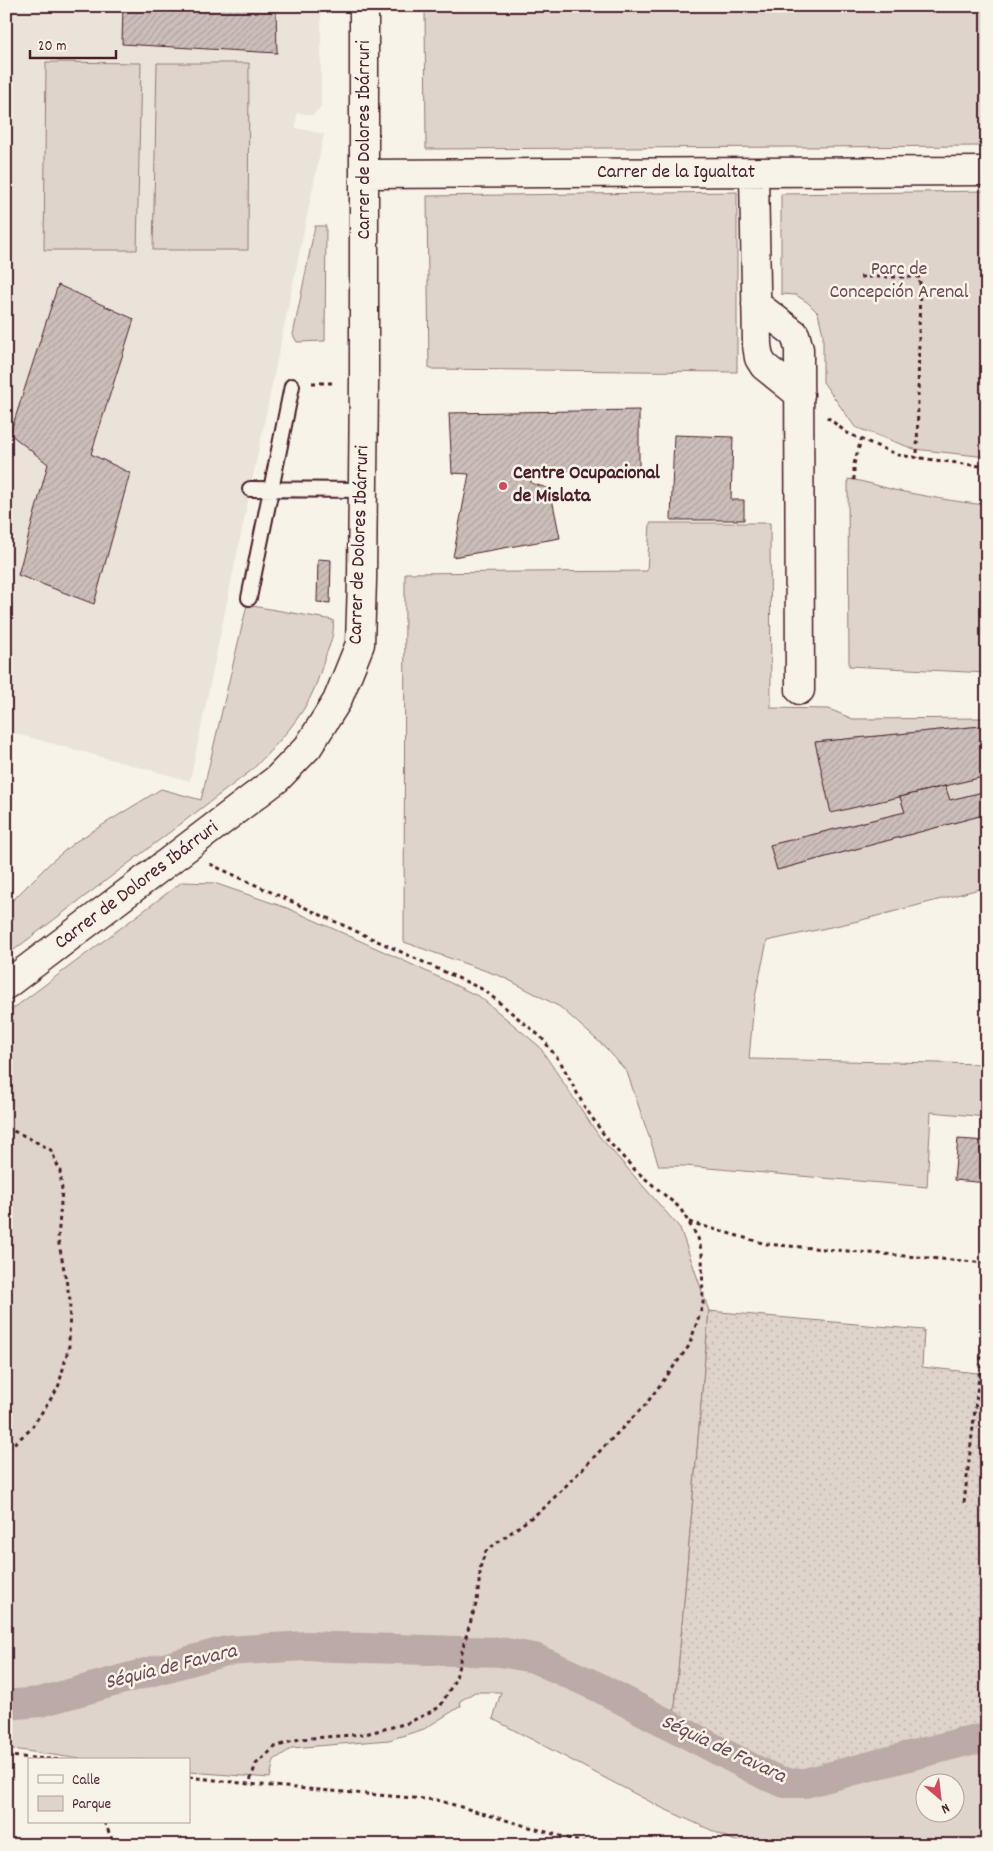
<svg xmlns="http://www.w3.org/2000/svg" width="993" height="1851" viewBox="0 0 993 1851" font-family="Dekko,sans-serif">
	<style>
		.built { fill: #eae3da }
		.green { fill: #ded4cc; stroke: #947a7c; fill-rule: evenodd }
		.garden { fill: url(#garden-dots); stroke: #947a7c }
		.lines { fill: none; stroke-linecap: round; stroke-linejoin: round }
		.canal { stroke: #bcaaa7; stroke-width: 30 }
		.building { fill: url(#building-hatch); stroke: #4a1f2b }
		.service-casing { stroke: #4a1f2b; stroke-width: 18 }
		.minor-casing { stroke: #4a1f2b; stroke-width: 31 }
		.path { stroke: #4a1f2b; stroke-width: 3; stroke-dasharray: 4 4; stroke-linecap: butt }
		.service { stroke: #f7f3e8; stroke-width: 14 }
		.minor { stroke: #f7f3e8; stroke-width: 28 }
		.poi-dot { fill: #d1495b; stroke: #f7f3e8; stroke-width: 2 }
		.labels { text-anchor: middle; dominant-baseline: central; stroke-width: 5; stroke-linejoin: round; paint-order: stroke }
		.street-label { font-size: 20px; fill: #4a1f2b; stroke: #f7f3e8 }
		.park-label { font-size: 20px; fill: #6f4c53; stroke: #f7f3e8 }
		.poi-label { font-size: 20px; font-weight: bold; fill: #4a1f2b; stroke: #f7f3e8; text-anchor: start }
		.water-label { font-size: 21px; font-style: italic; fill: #6c4950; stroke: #f7f3e8 }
	</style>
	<defs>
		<pattern id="garden-dots" width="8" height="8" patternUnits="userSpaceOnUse" patternTransform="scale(1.25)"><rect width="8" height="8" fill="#ded4cc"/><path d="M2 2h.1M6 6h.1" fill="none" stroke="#c0b6af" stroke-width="1.8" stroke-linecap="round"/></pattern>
		<pattern id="building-hatch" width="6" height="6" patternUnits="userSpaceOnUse" patternTransform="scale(1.25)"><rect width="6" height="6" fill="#ccbfb9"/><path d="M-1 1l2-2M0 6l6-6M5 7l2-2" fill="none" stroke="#b1a49f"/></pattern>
	</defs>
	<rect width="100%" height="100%" fill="#f7f3e8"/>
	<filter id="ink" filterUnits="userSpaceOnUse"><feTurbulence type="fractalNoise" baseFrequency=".02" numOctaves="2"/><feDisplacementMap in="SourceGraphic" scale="10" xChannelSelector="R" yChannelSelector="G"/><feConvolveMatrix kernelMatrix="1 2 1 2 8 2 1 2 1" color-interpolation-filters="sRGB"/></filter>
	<g filter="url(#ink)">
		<path class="built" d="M6,6H321V108L312,115L297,113L296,128L324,134L190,781L6,731Z"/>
		<path class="green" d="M425,6H987V146L426,149Z
			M46,62L141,63L137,250H44Z
			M157,63H249L248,250H153Z
			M987,191V457L914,449L855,427L823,382V334L818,313L807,302L796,295L781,294V194Z
			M737,192V372L429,369L427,196Z
			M315,226H326L325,341L297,342L293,335Z
			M848,479C864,481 878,486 894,490C925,496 955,502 987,505V673L849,666Z
			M650,523H770L771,708L829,709L853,719L987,718V757L981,726L816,742L831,812L900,797L905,812L770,845L777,870L987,814V887L858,921L767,941L754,1002L749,1059L987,1064V1117L931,1112L927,1187L685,1166H659L627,1072L606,1048L560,1007L503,977L404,942L405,573L647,571Z
			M247,605L333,620C335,633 330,645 325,657C322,667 319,677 315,687C302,719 276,745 252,770L6,956V907L50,863L75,842L161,789L201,800Z
			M987,776V791L950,800L945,786Z
			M182,882L214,883L287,908L396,957L480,997L539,1046L599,1136L680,1228L709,1311L674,1718L785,1774H803L987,1728V1845H744L662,1808L493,1719L501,1692H475L460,1701L461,1706L424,1729L389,1740L292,1748L274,1760L270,1778L189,1772V1760H87L6,1748V1014ZM926,1784H956V1814H926Z"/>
		<path class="garden" d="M709,1311L924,1330L922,1367L987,1374L985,1424L987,1426V1728L803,1774H785L674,1718Z"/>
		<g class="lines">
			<path class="canal" d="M468,1651L500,1652L534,1658L598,1687L765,1775L785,1783H805L971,1740L987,1739
				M6,1705L40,1702L226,1651L305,1646L458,1651"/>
		</g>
		<path class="building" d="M123,6H276L277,53L122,44Z
			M58,285L134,319L91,454L130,473L94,604L18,575L48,464L10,434Z
			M639,410V471L532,470L531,483L550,489L560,538L453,557L469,474L452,473L449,413Z
			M674,435L733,437L731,500H744V520H671Z
			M318,559L331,560L330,603L317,602Z
			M981,726L987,757V776L831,813L815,742Z
			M945,786L950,800L987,791V814L777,870L770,845L905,812L900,797Z
			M958,1139L987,1141V1183L954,1180Z"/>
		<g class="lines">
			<defs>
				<path id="service" d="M250,489L363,490
					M249,598L292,386"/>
				<path id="minor" d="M754,173L757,345L759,358L764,366L800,395
					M365,174L987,171
					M756,304L795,334L799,349L800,690
					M6,985L277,779L308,747L337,701L360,644L362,580L364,382V6"/>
			</defs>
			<use href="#service" class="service-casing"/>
			<use href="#minor" class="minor-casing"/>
			<path class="path" d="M860,277H920L917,458
				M312,383H336
				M827,417L847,433L898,455L987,467
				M854,480V464L861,440
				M210,864L484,990L541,1037L561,1063L584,1106L609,1142L635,1170L680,1208L698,1238L702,1253L703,1304L689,1346L646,1404L544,1508L486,1551L481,1564L477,1601L464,1643L456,1678L440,1707L408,1723L365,1734L299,1739L275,1747L256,1764L249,1784
				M6,1128L25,1136L51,1150L60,1171L62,1190L58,1239L70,1300L69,1346L58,1388L30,1430L6,1450
				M689,1222L766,1244L987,1263
				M964,1503L987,1308
				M6,1756L63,1760
				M189,1777L249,1784L437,1800L591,1845
				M104,1822L115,1845"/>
			<use href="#service" class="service"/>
			<use href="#minor" class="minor"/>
		</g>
	</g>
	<circle class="poi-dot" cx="503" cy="486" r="5"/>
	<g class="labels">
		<g class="street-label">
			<text transform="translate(365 140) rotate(-90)">Carrer de Dolores Ibárruri</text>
			<text x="676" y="173">Carrer de la Igualtat</text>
			<text transform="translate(360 545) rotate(-88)">Carrer de Dolores Ibárruri</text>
			<text transform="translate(137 886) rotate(-37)">Carrer de Dolores Ibárruri</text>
		</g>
		<g class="park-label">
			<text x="899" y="270">Parc de<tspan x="899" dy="23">Concepción Arenal</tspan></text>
		</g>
		<g class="poi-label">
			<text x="513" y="474">Centre Ocupacional<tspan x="513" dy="23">de Mislata</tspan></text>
		</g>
		<g class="water-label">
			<text transform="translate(171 1668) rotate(-14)">Séquia de Favara</text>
			<text transform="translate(723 1750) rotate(25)">Séquia de Favara</text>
		</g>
	</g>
	<rect width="993" height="1851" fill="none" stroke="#f7f3e8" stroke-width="25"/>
	<rect x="12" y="12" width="968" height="1826" fill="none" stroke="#4a1f2b" stroke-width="2" filter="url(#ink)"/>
	<rect x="28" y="1758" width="162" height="65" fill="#f7f3e8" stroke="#b29e9c"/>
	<rect x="38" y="1775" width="25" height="8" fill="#f7f3e8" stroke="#b29e9c"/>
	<text x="72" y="1784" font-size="15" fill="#4a1f2b">Calle</text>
	<rect x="38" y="1796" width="25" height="15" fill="#ded4cc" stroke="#b29e9c"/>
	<text x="72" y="1808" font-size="15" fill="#4a1f2b">Parque</text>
	<g transform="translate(940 1798) rotate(152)"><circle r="24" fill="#f7f3e8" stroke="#b29e9c"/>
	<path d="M0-4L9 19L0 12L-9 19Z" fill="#d1495b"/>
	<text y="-8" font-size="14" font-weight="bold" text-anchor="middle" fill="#4a1f2b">N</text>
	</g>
	<path d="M30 50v8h86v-8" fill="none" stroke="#4a1f2b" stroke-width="2.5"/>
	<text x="38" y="50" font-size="15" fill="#4a1f2b" stroke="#f7f3e8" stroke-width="4" paint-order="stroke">20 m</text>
</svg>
